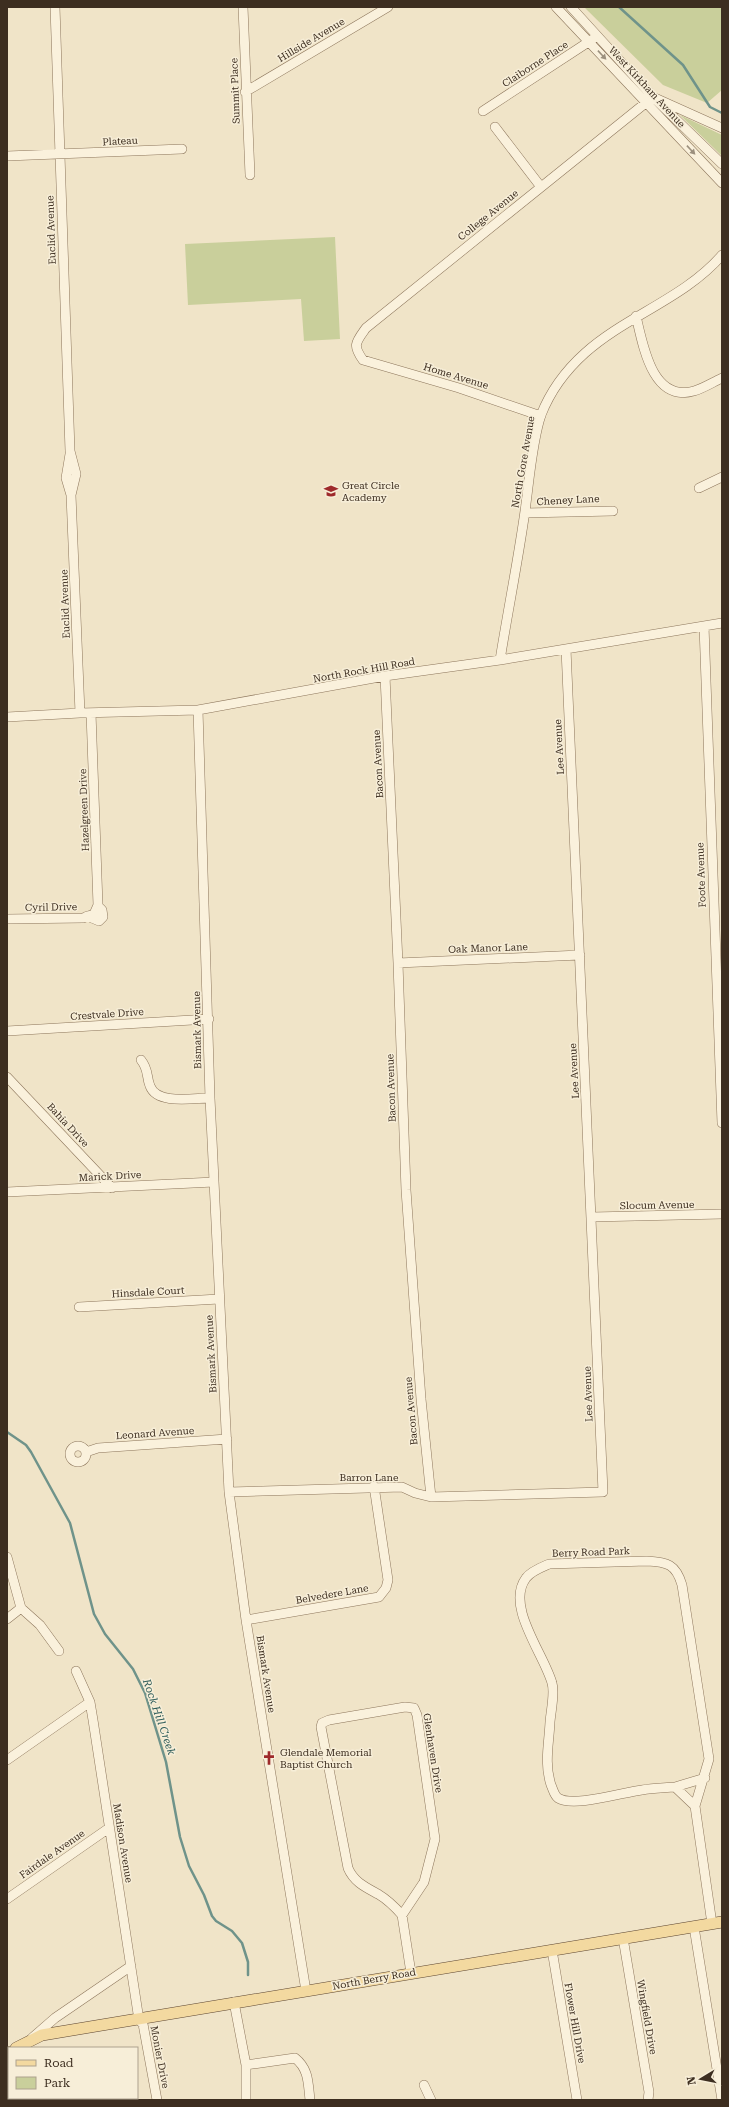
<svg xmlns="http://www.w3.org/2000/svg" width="729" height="2107" viewBox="0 0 729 2107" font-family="'Roboto Serif',serif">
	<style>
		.green { fill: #c9cf9b }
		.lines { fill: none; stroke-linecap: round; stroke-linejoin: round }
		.stream { stroke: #6f938a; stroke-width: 2.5 }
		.minor-casing { stroke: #8d765c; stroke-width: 10 }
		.major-casing { stroke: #5b4430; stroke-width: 12 }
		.minor { stroke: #faf1dc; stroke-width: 9 }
		.major { stroke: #f3d9a0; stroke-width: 11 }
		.oneway { fill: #9c907e }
		.labels { text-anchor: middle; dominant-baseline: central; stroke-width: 3; stroke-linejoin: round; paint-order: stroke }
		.street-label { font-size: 10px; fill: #3d2e20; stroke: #f7eed8 }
		.poi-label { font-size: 10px; fill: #3d2e20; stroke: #f7eed8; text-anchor: start }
		.water-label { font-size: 11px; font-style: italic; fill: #2f5d5a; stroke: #f7eed8 }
	</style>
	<rect width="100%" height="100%" fill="#f0e4c8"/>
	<path class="green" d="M584,7H722V90L707,103L663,85Z
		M680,115L722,135V156Z
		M335,237L340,339L304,341L301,299L188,305L185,244Z"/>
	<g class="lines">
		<path class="stream" d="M619,7L683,65L710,107L722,113
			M7,1432L26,1445L31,1452L70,1523L94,1614L105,1634L133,1669L145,1693L166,1762L180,1837L189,1866L204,1895L212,1916L216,1921L232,1931L242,1943L248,1962V1975"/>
		<defs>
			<path id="minor" d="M55,7L70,451L76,474L71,495L80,713
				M243,7L250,175
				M556,7L722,183
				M571,7L653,97L722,164
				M245,92L388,7
				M483,111L593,39
				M495,127L541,187
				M7,156L182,149
				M636,316C643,345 652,403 694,391C704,388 713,382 722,378
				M541,416L459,388L363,360C352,345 356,342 366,328L653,97L722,128
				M70,454L66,478L71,495
				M699,488L722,477
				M525,513L613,511
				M704,626L722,1123
				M500,660C508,610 518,561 525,511C529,483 532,441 541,415C550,392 566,370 585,353C626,316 685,298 722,255
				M385,676L398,963L406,1190L421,1399L431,1497
				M198,710L210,1098L229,1492L246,1620L306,1991
				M7,717L80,713L198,710L385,676L500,660L722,623
				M87,916L99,921L103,917L102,910L98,906
				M7,919L83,918L94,914L98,905L91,713
				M398,963L580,955
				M7,1031L209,1019
				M141,1060C149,1070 146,1076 150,1086C157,1105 193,1098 210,1098
				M7,1077L112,1188
				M7,1192L214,1182
				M592,1217L722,1214
				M79,1307L219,1299
				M70 1454a8 8 0 1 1 16 0a8 8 0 1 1-16 0Z
				M86,1452L98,1448L227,1439
				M229,1492L402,1487L415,1493L431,1497L603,1492L566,649
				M7,1557L21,1608L40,1625L59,1651
				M647,1561C667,1562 676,1564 682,1585L709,1759L695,1806L675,1787C664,1788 653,1788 642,1790C624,1792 573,1808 558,1798C554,1795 553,1789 551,1785C544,1763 549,1744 550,1722C551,1710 555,1693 552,1683C544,1654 505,1606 526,1578C531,1571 542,1567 549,1564Z
				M7,1619L21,1608
				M246,1620L379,1597L386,1588L388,1580L374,1486
				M76,1671L90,1702L93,1720L139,2020L143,2024L157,2100
				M405,1707L414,1708L417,1715L435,1839L424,1882L402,1915C395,1907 388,1900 378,1894C365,1887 354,1882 348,1868L321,1727L322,1723L329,1720Z
				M7,1760L90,1702
				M675,1787L705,1778
				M695,1806L712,1924
				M7,1899L109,1828
				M402,1915L411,1973
				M694,1927L722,2100
				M623,1938L649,2092L648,2100
				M552,1950L577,2100
				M234,2002L246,2065
				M32,2038L55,2018L131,1966
				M424,2085L431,2100
				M246,2100V2065L295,2058C309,2069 308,2083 310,2100"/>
			<path id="major" d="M16,2048L42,2035L722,1922
				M7,2054L9,2052"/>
		</defs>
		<use href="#minor" class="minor-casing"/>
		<use href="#major" class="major-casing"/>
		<use href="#minor" class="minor"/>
		<use href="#major" class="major"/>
	</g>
	<defs><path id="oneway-solid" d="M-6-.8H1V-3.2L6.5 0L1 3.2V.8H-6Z"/></defs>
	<g class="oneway">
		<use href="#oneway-solid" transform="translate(602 55) rotate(47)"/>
		<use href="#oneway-solid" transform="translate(691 150) rotate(47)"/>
	</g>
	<defs>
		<symbol id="school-bare" viewBox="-9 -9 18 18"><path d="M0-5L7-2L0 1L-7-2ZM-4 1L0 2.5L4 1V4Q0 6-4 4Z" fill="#9e2a2b" stroke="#f7eed8" stroke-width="2.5" paint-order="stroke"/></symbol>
		<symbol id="church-bare" viewBox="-9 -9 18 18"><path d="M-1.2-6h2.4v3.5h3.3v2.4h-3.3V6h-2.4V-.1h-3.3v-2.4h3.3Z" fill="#9e2a2b" stroke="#f7eed8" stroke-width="2.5" paint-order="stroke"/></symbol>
	</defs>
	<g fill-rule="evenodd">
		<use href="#school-bare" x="321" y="481" width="20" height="20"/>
		<use href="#church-bare" x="259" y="1748" width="20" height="20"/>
	</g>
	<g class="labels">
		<g class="street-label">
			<text transform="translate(311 40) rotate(-31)">Hillside Avenue</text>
			<text transform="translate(535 64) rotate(-33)">Claiborne Place</text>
			<text transform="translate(647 87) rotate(47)">West Kirkham Avenue</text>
			<text transform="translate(235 91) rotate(-92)">Summit Place</text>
			<text transform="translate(120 141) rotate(-3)">Plateau</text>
			<text transform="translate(488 215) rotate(-39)">College Avenue</text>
			<text transform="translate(51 230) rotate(-92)">Euclid Avenue</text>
			<text transform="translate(456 376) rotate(17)">Home Avenue</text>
			<text transform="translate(523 462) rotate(-80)">North Gore Avenue</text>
			<text transform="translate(568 500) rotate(-3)">Cheney Lane</text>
			<text transform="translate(65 604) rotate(-92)">Euclid Avenue</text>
			<text transform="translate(364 670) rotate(-10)">North Rock Hill Road</text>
			<text transform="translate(559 747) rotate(-93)">Lee Avenue</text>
			<text transform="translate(378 764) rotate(-93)">Bacon Avenue</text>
			<text transform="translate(84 810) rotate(-92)">Hazelgreen Drive</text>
			<text transform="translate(701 875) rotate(-92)">Foote Avenue</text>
			<text transform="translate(51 907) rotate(-1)">Cyril Drive</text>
			<text transform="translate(488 948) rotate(-2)">Oak Manor Lane</text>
			<text transform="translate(107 1014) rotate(-4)">Crestvale Drive</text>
			<text transform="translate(197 1030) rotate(-91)">Bismark Avenue</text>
			<text transform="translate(574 1071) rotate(-93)">Lee Avenue</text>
			<text transform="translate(391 1088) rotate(-92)">Bacon Avenue</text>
			<text transform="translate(68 1125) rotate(47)">Bahia Drive</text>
			<text transform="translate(110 1176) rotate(-3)">Marick Drive</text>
			<text transform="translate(657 1205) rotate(-1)">Slocum Avenue</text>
			<text transform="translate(148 1292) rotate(-3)">Hinsdale Court</text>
			<text transform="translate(211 1354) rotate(-93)">Bismark Avenue</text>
			<text transform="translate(588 1394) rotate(-92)">Lee Avenue</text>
			<text transform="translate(411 1411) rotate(-95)">Bacon Avenue</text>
			<text transform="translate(155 1433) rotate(-4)">Leonard Avenue</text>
			<text x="369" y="1477">Barron Lane</text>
			<text transform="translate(591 1552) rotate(-2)">Berry Road Park</text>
			<text transform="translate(332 1594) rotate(-10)">Belvedere Lane</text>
			<text transform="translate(266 1674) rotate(81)">Bismark Avenue</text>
			<text transform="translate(433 1753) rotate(81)">Glenhaven Drive</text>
			<text transform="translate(123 1843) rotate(81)">Madison Avenue</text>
			<text transform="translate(52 1854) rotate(-35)">Fairdale Avenue</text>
			<text transform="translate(374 1979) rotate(-10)">North Berry Road</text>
			<text transform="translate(647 2017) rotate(80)">Wingfield Drive</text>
			<text transform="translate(575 2023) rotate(80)">Flower Hill Drive</text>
			<text transform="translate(160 2057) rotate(79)">Monier Drive</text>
		</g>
		<g class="poi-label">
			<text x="342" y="485">Great Circle<tspan x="342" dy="12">Academy</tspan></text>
			<text x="280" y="1752">Glendale Memorial<tspan x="280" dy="12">Baptist Church</tspan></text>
		</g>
		<g class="water-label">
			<text transform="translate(159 1717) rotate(71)">Rock Hill Creek</text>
		</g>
	</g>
	<rect width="729" height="2107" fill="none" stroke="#3d2e20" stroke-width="16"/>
	<rect x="8" y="2047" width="130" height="52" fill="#f7eed8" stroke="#ada18e"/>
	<rect x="16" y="2060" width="20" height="6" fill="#f3d9a0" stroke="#ada18e"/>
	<text x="44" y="2067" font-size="12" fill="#3d2e20">Road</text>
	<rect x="16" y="2077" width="20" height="12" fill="#c9cf9b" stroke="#ada18e"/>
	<text x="44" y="2087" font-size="12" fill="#3d2e20">Park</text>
	<g transform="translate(701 2079) rotate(260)" stroke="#f7eed8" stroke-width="3" paint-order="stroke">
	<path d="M0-3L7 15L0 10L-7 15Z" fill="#3d2e20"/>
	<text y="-6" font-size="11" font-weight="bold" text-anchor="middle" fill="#3d2e20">N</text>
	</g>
</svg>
